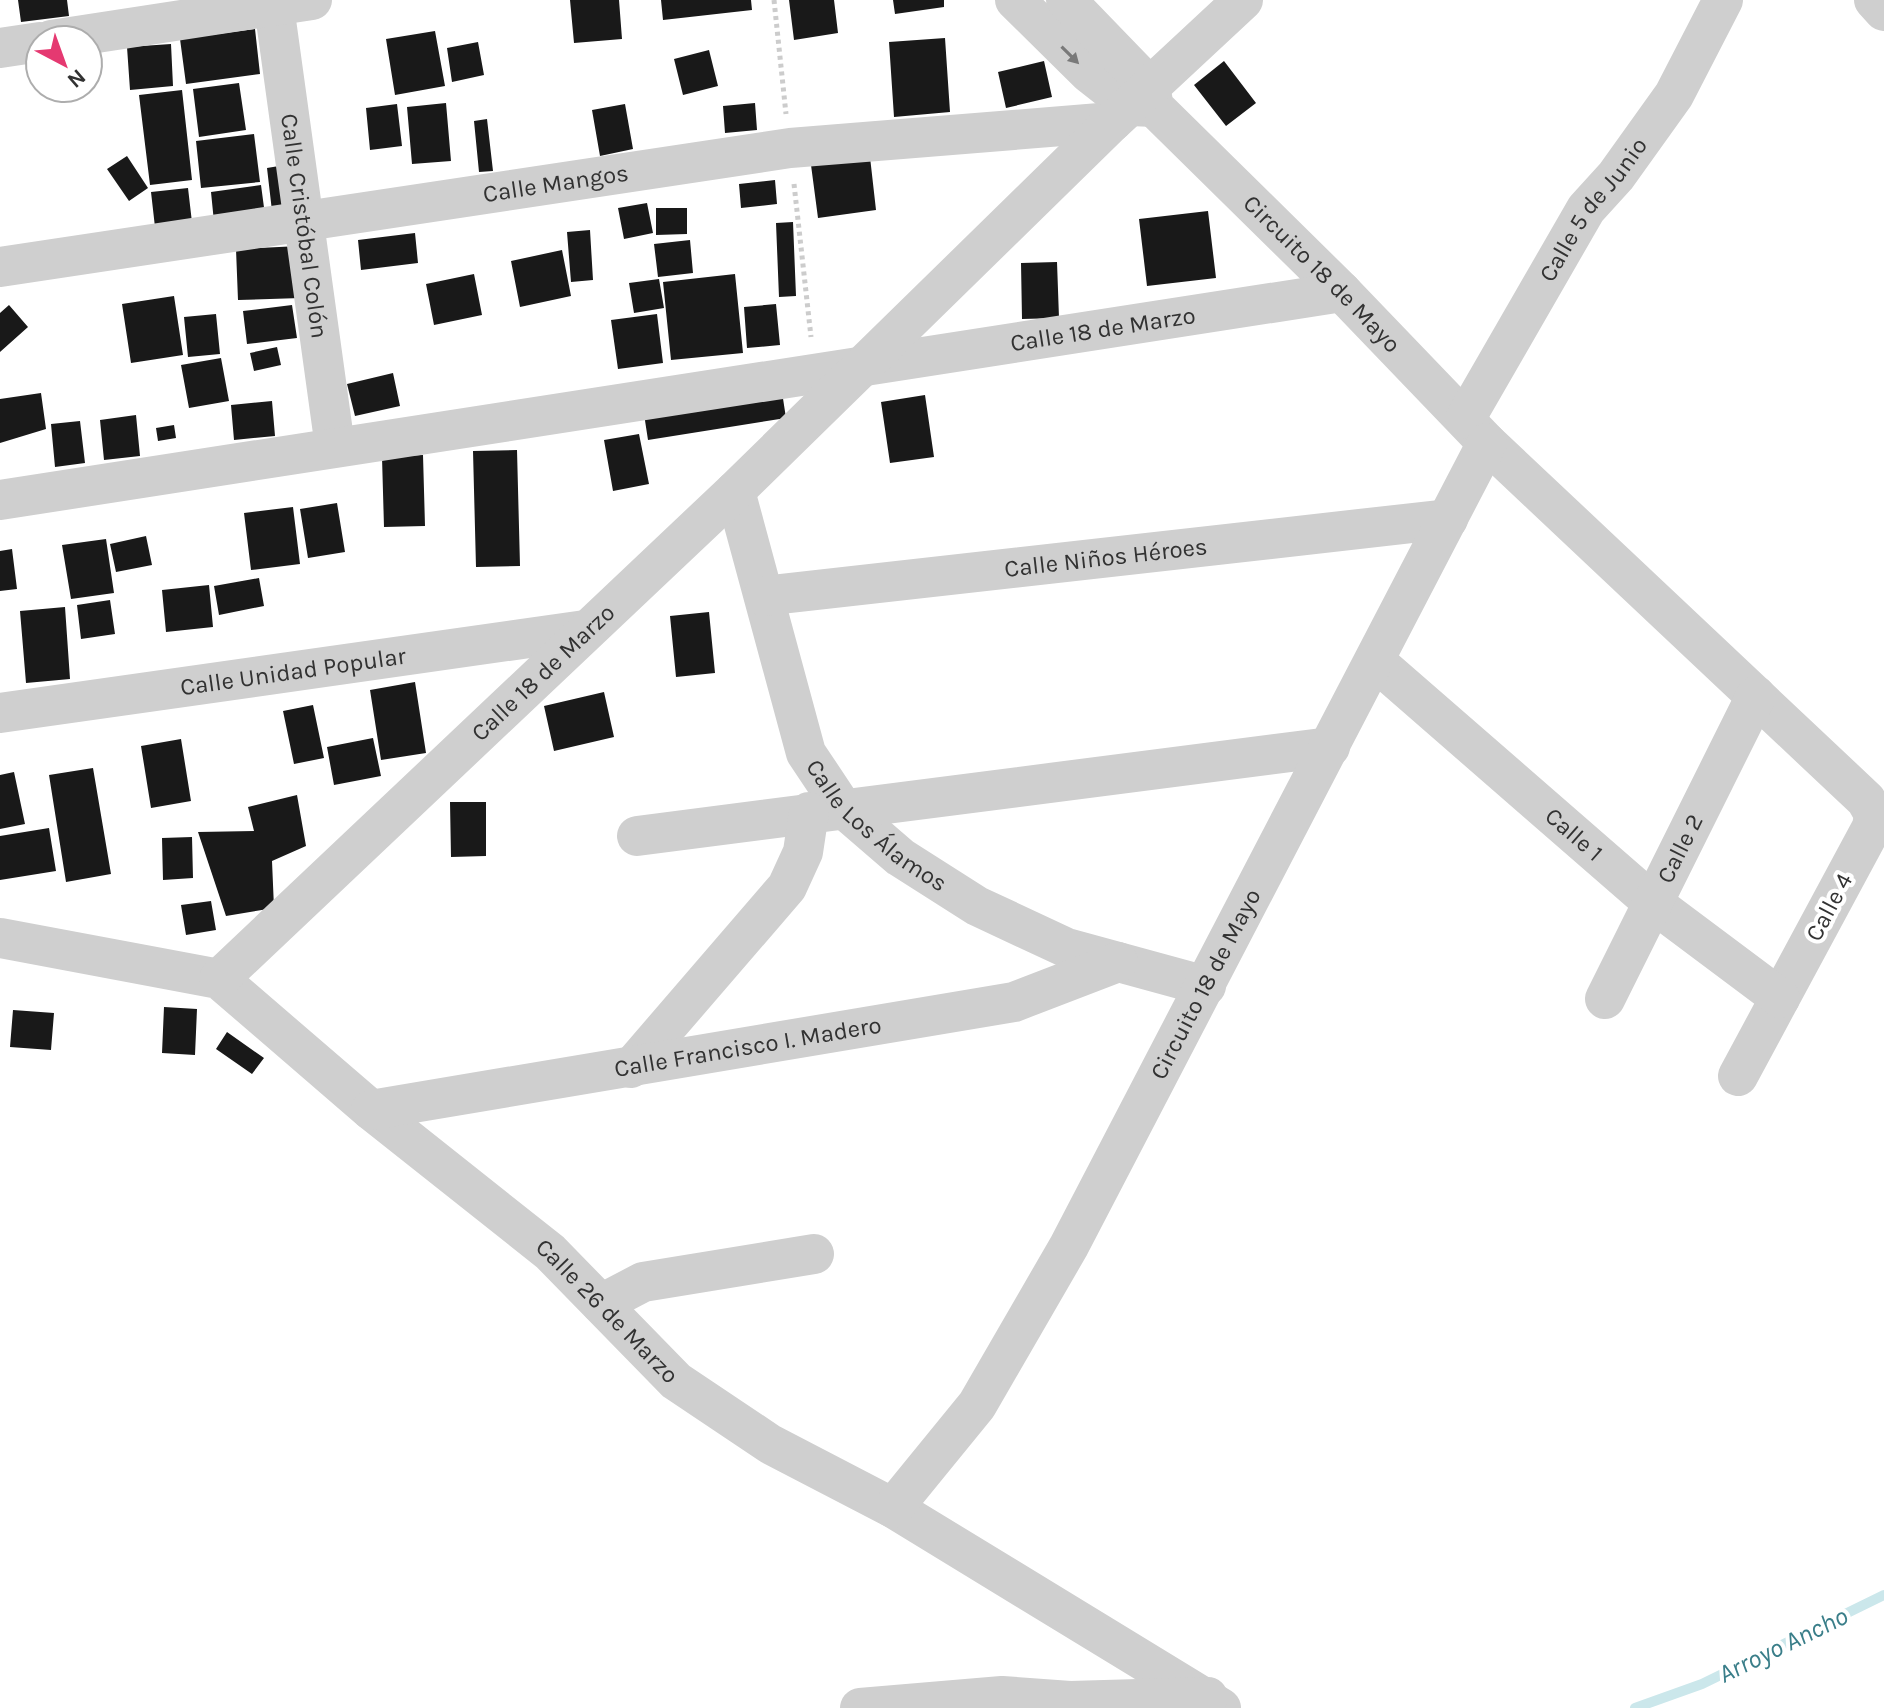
<svg xmlns="http://www.w3.org/2000/svg" width="1884" height="1708" viewBox="0 0 1884 1708" font-family="Karla,sans-serif">
	<style>
		.lines { fill: none; stroke-linecap: round; stroke-linejoin: round }
		.stream { stroke: #cbe7eb; stroke-width: 10 }
		.building { fill: #191919 }
		.path { stroke: #ccc; stroke-width: 5; stroke-dasharray: 4 4; stroke-linecap: butt }
		.street { stroke: #cfcfcf; stroke-width: 40 }
		.oneway { fill: #797979 }
		.labels { text-anchor: middle; dominant-baseline: central; stroke-width: 8; stroke-linejoin: round; paint-order: stroke }
		.street-label { font-size: 24px; fill: #323232; stroke: #fff }
		.water-label { font-size: 26px; font-style: italic; fill: #3a7e89; stroke: #fff }
	</style>
	<rect width="100%" height="100%" fill="#fff"/>
	<g class="lines">
		<path class="stream" d="M1635,1708L1702,1684L1884,1595"/>
	</g>
	<path class="building" d="M18,0H67L69,16L21,22Z
		M570,0H619L622,39L574,43Z
		M661,0H751L752,10L663,20Z
		M789,0H834L838,33L794,40Z
		M893,0H944V7L895,14Z
		M255,29L260,74L186,84L180,39Z
		M435,31L445,86L395,95L386,39Z
		M945,38L950,112L894,117L889,42Z
		M478,42L484,75L452,82L447,48Z
		M171,44L173,86L130,90L127,47Z
		M709,50L718,86L683,95L674,59Z
		M1044,61L1052,97L1006,108L998,72Z
		M1224,61L1256,103L1226,126L1194,85Z
		M239,83L246,130L199,137L193,89Z
		M182,90L192,180L150,185L139,95Z
		M446,103L451,161L412,164L407,107Z
		M755,103L757,130L725,133L723,106Z
		M397,104L402,146L370,150L366,108Z
		M625,104L633,149L600,156L592,110Z
		M487,119L493,171L479,172L474,121Z
		M254,134L260,182L201,188L196,141Z
		M127,156L148,188L129,201L107,169Z
		M870,157L876,210L818,218L811,165Z
		M285,165L291,209L272,211L267,168Z
		M775,180L777,204L741,208L739,184Z
		M261,185L265,215L214,222L211,192Z
		M188,188L193,231L156,236L151,192Z
		M647,203L653,233L624,239L618,208Z
		M656,208H687V234L656,235Z
		M1208,211L1216,278L1147,286L1139,219Z
		M793,222L796,296L779,297L776,223Z
		M590,230L593,280L571,282L567,232Z
		M415,233L418,263L361,270L358,240Z
		M690,240L693,273L658,277L654,244Z
		M299,246L301,298L238,300L236,249Z
		M562,250L571,296L520,307L511,261Z
		M1057,262L1059,318L1022,319L1021,263Z
		M474,274L482,315L434,325L426,284Z
		M735,274L743,353L671,360L663,282Z
		M659,279L664,308L634,313L629,283Z
		M174,296L183,355L131,363L122,304Z
		M776,304L780,345L747,348L744,307Z
		M9,305L28,327L0,352V313Z
		M292,305L297,338L247,344L243,311Z
		M216,314L220,354L188,357L184,317Z
		M657,314L663,363L618,369L611,320Z
		M277,347L281,365L254,371L250,353Z
		M221,358L229,401L189,408L181,365Z
		M393,373L400,406L355,416L347,384Z
		M782,392L786,418L648,440L644,414Z
		M41,393L46,429L0,443V399Z
		M925,395L934,457L890,463L881,402Z
		M272,401L275,436L234,440L231,405Z
		M136,415L140,456L104,460L100,420Z
		M80,421L85,463L55,467L51,424Z
		M174,425L176,438L158,441L156,428Z
		M639,434L649,484L613,491L604,440Z
		M517,450L520,566L476,567L473,451Z
		M423,455L425,526L384,527L382,457Z
		M337,503L345,552L308,558L300,509Z
		M293,507L300,564L251,570L244,513Z
		M146,536L152,565L116,572L110,544Z
		M106,539L114,593L71,599L62,545Z
		M12,549L17,589L0,591V551Z
		M259,578L264,606L219,615L214,586Z
		M209,585L213,627L166,632L162,590Z
		M110,600L115,634L81,639L77,605Z
		M65,607L70,679L26,683L20,611Z
		M709,612L715,673L676,677L670,616Z
		M415,682L426,753L381,760L370,690Z
		M604,692L614,737L554,751L544,706Z
		M313,705L324,758L294,764L283,711Z
		M373,738L381,776L334,785L327,747Z
		M181,739L191,801L151,808L141,746Z
		M93,768L111,874L66,882L49,775Z
		M14,772L25,824L0,829V775Z
		M297,795L306,846L272,861L274,908L226,916L198,832L254,831L248,807Z
		M450,802H486V856L451,857Z
		M49,828L56,871L0,880V836Z
		M192,837L193,878L163,880L162,838Z
		M211,901L216,930L186,935L181,905Z
		M164,1007L197,1009L195,1055L162,1053Z
		M13,1010L54,1013L51,1050L10,1047Z
		M227,1032L264,1058L252,1074L216,1049Z"/>
	<g class="lines">
		<path class="path" d="M774,0L786,114
			M794,184L811,337"/>
		<g class="street">
			<path d="M1015,0L1089,73L1131,106L1154,107"/>
			<path id="s1" d="M1066,0L1150,87L1154,107L1342,292L1487,443L1866,800L1874,814L1872,827L1738,1076"/>
			<path d="M1874,0L1884,11"/>
			<path id="s2" d="M274,6L335,447"/>
			<path d="M51,40L312,0"/>
			<path d="M0,48L40,42"/>
			<path id="s3" d="M0,267L790,148L1112,122"/>
			<path id="s4" d="M1465,419L1586,209L1616,176L1674,95L1723,0"/>
			<path id="s5" d="M735,491L806,753L842,807L900,857L977,906L1067,948L1206,986"/>
			<path id="s6" d="M0,500L1342,292"/>
			<path id="s7" d="M764,596L1448,519"/>
			<path id="s8" d="M1375,661L1653,903L1780,998"/>
			<path id="s9" d="M0,713L585,630"/>
			<path d="M637,836L1330,747"/>
			<path id="s10" d="M0,938L219,979L371,1110L550,1252L676,1381L770,1444L893,1508L1221,1708"/>
			<path id="s11" d="M219,979L735,491L1112,122L1243,0"/>
			<path id="s12" d="M1605,999L1756,696"/>
			<path d="M631,1068L787,887L803,852L809,812"/>
			<path id="s13" d="M371,1110L1014,1002L1118,962"/>
			<path d="M601,1304L643,1282L814,1254"/>
			<path id="s14" d="M893,1508L977,1405L1069,1246L1487,443"/>
			<path d="M860,1708L1002,1696L1070,1701L1208,1697"/>
		</g>
	</g>
	<defs><path id="oneway-solid" d="M-6-.8H1V-3.2L6.5 0L1 3.2V.8H-6Z" transform="scale(2)"/></defs>
	<use class="oneway" href="#oneway-solid" transform="translate(1070 55) rotate(45)"/>
	<g class="labels">
		<g class="street-label">
			<text stroke="none"><textPath href="#s3" startOffset="562">Calle Mangos</textPath></text>
			<text stroke="none"><textPath href="#s4" startOffset="246">Calle 5 de Junio</textPath></text>
			<text stroke="none"><textPath href="#s2" startOffset="222">Calle Cristóbal Colón</textPath></text>
			<text stroke="none"><textPath href="#s1" startOffset="378">Circuito 18 de Mayo</textPath></text>
			<text stroke="none"><textPath href="#s6" startOffset="1116">Calle 18 de Marzo</textPath></text>
			<text stroke="none"><textPath href="#s7" startOffset="344">Calle Niños Héroes</textPath></text>
			<text stroke="none"><textPath href="#s9" startOffset="296">Calle Unidad Popular</textPath></text>
			<text stroke="none"><textPath href="#s11" startOffset="446">Calle 18 de Marzo</textPath></text>
			<text stroke="none"><textPath href="#s5" startOffset="374">Calle Los Álamos</textPath></text>
			<text stroke="none"><textPath href="#s8" startOffset="264">Calle 1</textPath></text>
			<text stroke="none"><textPath href="#s12" startOffset="168">Calle 2</textPath></text>
			<text transform="translate(1829 907) rotate(-62)">Calle 4</text>
			<text stroke="none"><textPath href="#s14" startOffset="612">Circuito 18 de Mayo</textPath></text>
			<text stroke="none"><textPath href="#s13" startOffset="382">Calle Francisco I. Madero</textPath></text>
			<text stroke="none"><textPath href="#s10" startOffset="734">Calle 26 de Marzo</textPath></text>
		</g>
		<g class="water-label">
			<text transform="translate(1783 1645) rotate(-26)">Arroyo Ancho</text>
		</g>
	</g>
	<g transform="translate(64 64) rotate(139)"><circle r="38" fill="#ffffff" stroke="#adadad" stroke-width="2"/>
	<path d="M0-6L14 30L0 20L-14 30Z" fill="#e53971"/>
	<text y="-12" font-size="22" font-weight="bold" text-anchor="middle" fill="#323232">N</text>
	</g>
</svg>
